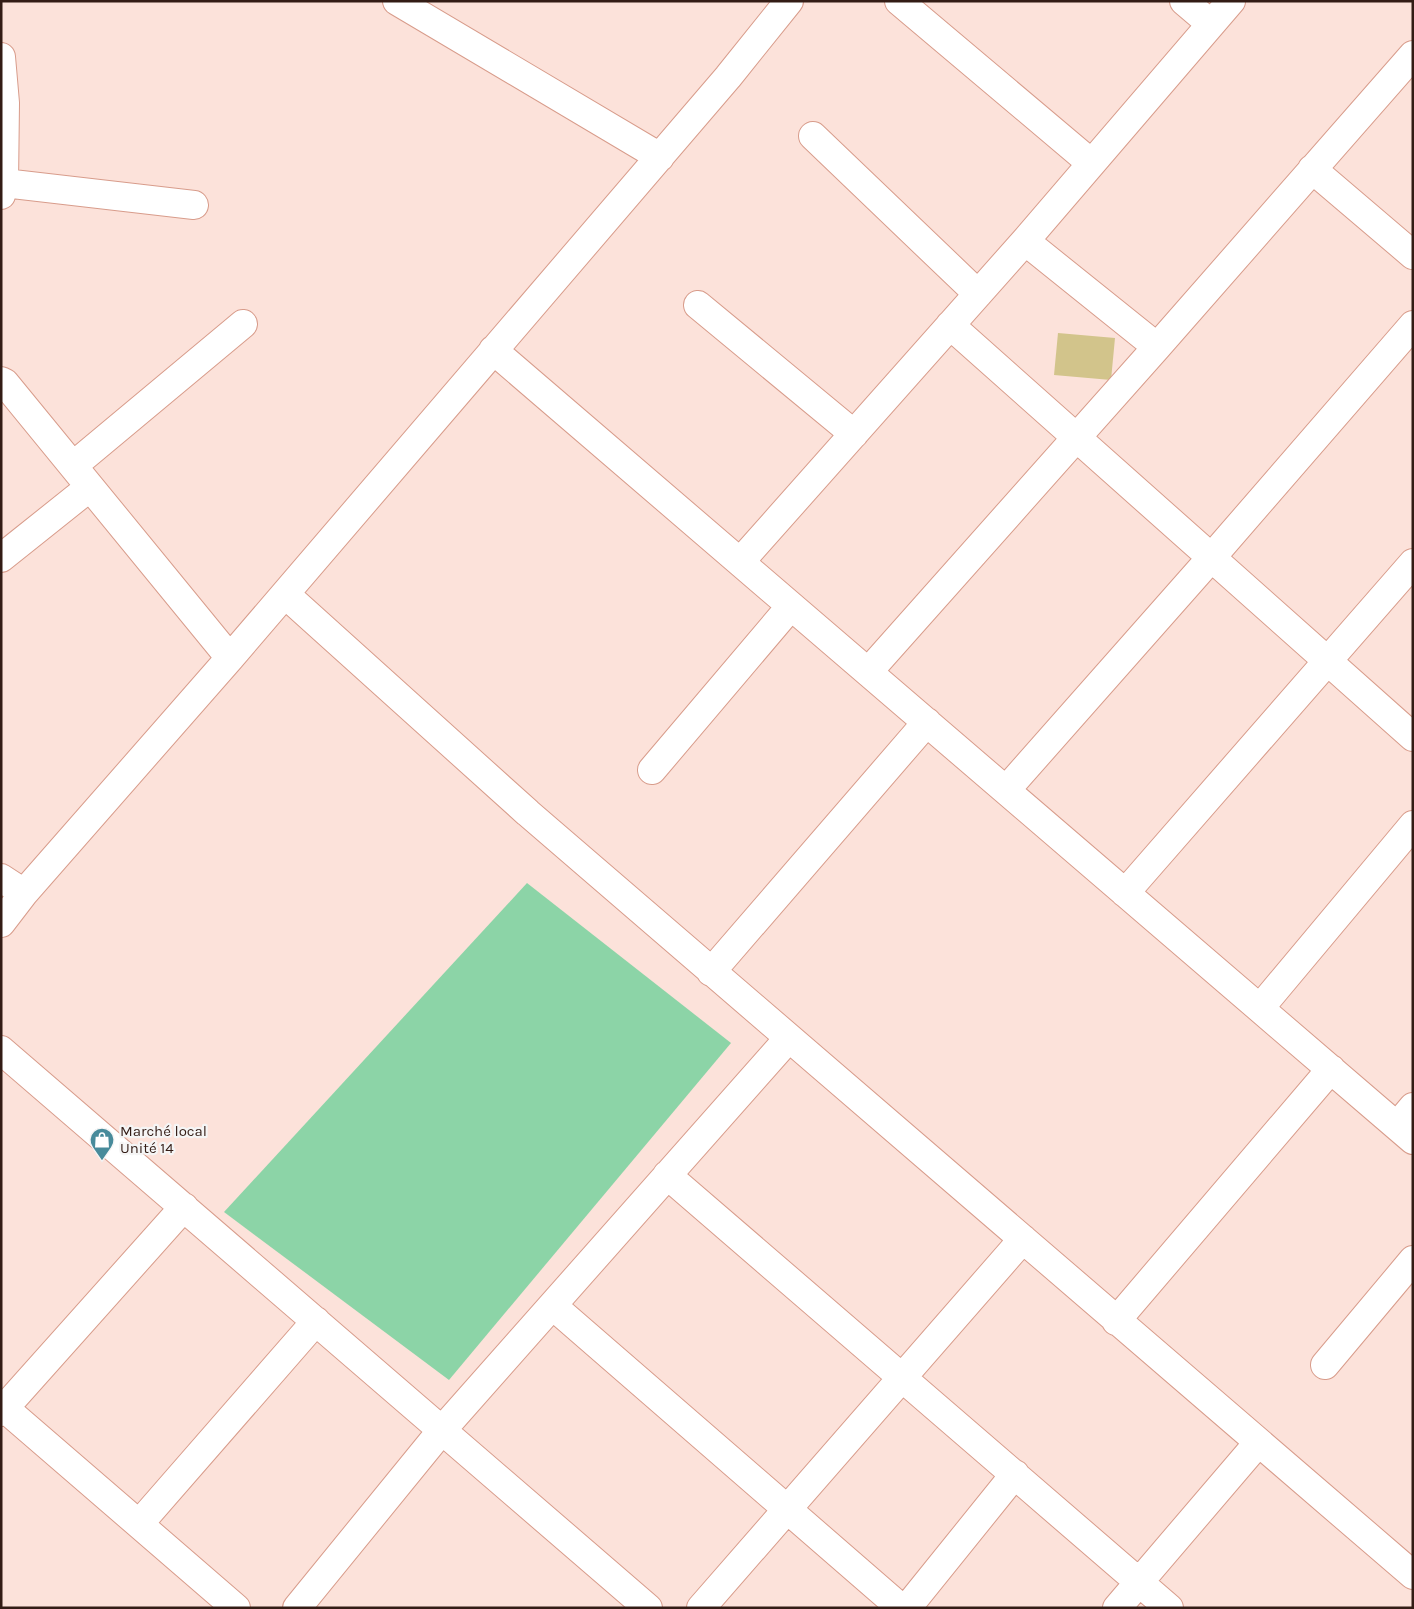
<svg xmlns="http://www.w3.org/2000/svg" width="1414" height="1609" viewBox="0 0 1414 1609" font-family="Karla,sans-serif">
	<style>
		.green { fill: #8cd4a7 }
		.building { fill: #d2c48b }
		.lines { fill: none; stroke-linecap: round; stroke-linejoin: round }
		.street-casing { stroke: #d89c8b; stroke-width: 30 }
		.street { stroke: #fff; stroke-width: 28 }
		.labels { text-anchor: middle; dominant-baseline: central; stroke-width: 4.5; stroke-linejoin: round; paint-order: stroke }
		.poi-label { font-size: 15px; fill: #331c15; stroke: #f5f5f5; text-anchor: start }
	</style>
	<rect width="100%" height="100%" fill="#fce2da"/>
	<path class="green" d="M527,883L731,1043L449,1380L224,1212Z"/>
	<path class="building" d="M1058,333L1115,338L1111,380L1054,375Z"/>
	<g class="lines">
		<defs>
			<path id="street" d="M397,1L660,157
				M899,1L1091,163
				M1184,1L1211,24
				M1,57L5,103L4,183L1,195
				M813,136L978,294
				M1312,169L1413,255
				M4,183L194,205
				M1025,241L1157,347
				M698,305L854,434
				M950,325L1413,737
				M493,350L1413,1140
				M1,381L5,383L230,658
				M74,465L243,324
				M1,558L90,487
				M740,562L1025,241L1231,1
				M285,594L528,813L1413,1575
				M868,672L1157,347L1413,55
				M652,770L791,606
				M1006,790L1211,558L1413,325
				M1,878L24,893
				M1125,893L1413,563
				M1,923L24,893L230,658L728,77L789,1
				M711,972L927,722
				M1260,1008L1413,825
				M1,1050L648,1608
				M1397,1126L1413,1107
				M667,1175L1169,1608
				M553,1306L901,1608
				M1116,1321L1331,1069
				M1325,1365L1413,1260
				M1,1405L236,1608
				M1,1412L184,1207
				M139,1524L316,1321
				M297,1608L442,1430L788,1039
				M701,1608L1023,1239
				M907,1608L1015,1474
				M1117,1608L1258,1443"/>
		</defs>
		<use href="#street" class="street-casing"/>
		<use href="#street" class="street"/>
	</g>
	<defs>
		<symbol id="shop-pin" viewBox="-11 -11 22 30"><path d="M0 17L-7.5 6A9.5 9.5 0 1 1 7.5 6Z" fill="#488b9b" stroke="#f5f5f5"/><path d="M-5-2.5h2.3a2.7 3.5 0 0 1 5.4 0H5L5.5 6h-11ZM-1.5-2.5h3a1.5 2.3 0 0 0-3 0Z" fill="#fff"/></symbol>
	</defs>
	<g fill-rule="evenodd">
		<use href="#shop-pin" x="88" y="1126" width="28" height="38"/>
	</g>
	<g class="labels">
		<g class="poi-label">
			<text x="120" y="1131">Marché local<tspan x="120" dy="17">Unité 14</tspan></text>
		</g>
	</g>
	<rect width="1414" height="1609" fill="none" stroke="#331c15" stroke-width="5"/>
</svg>
